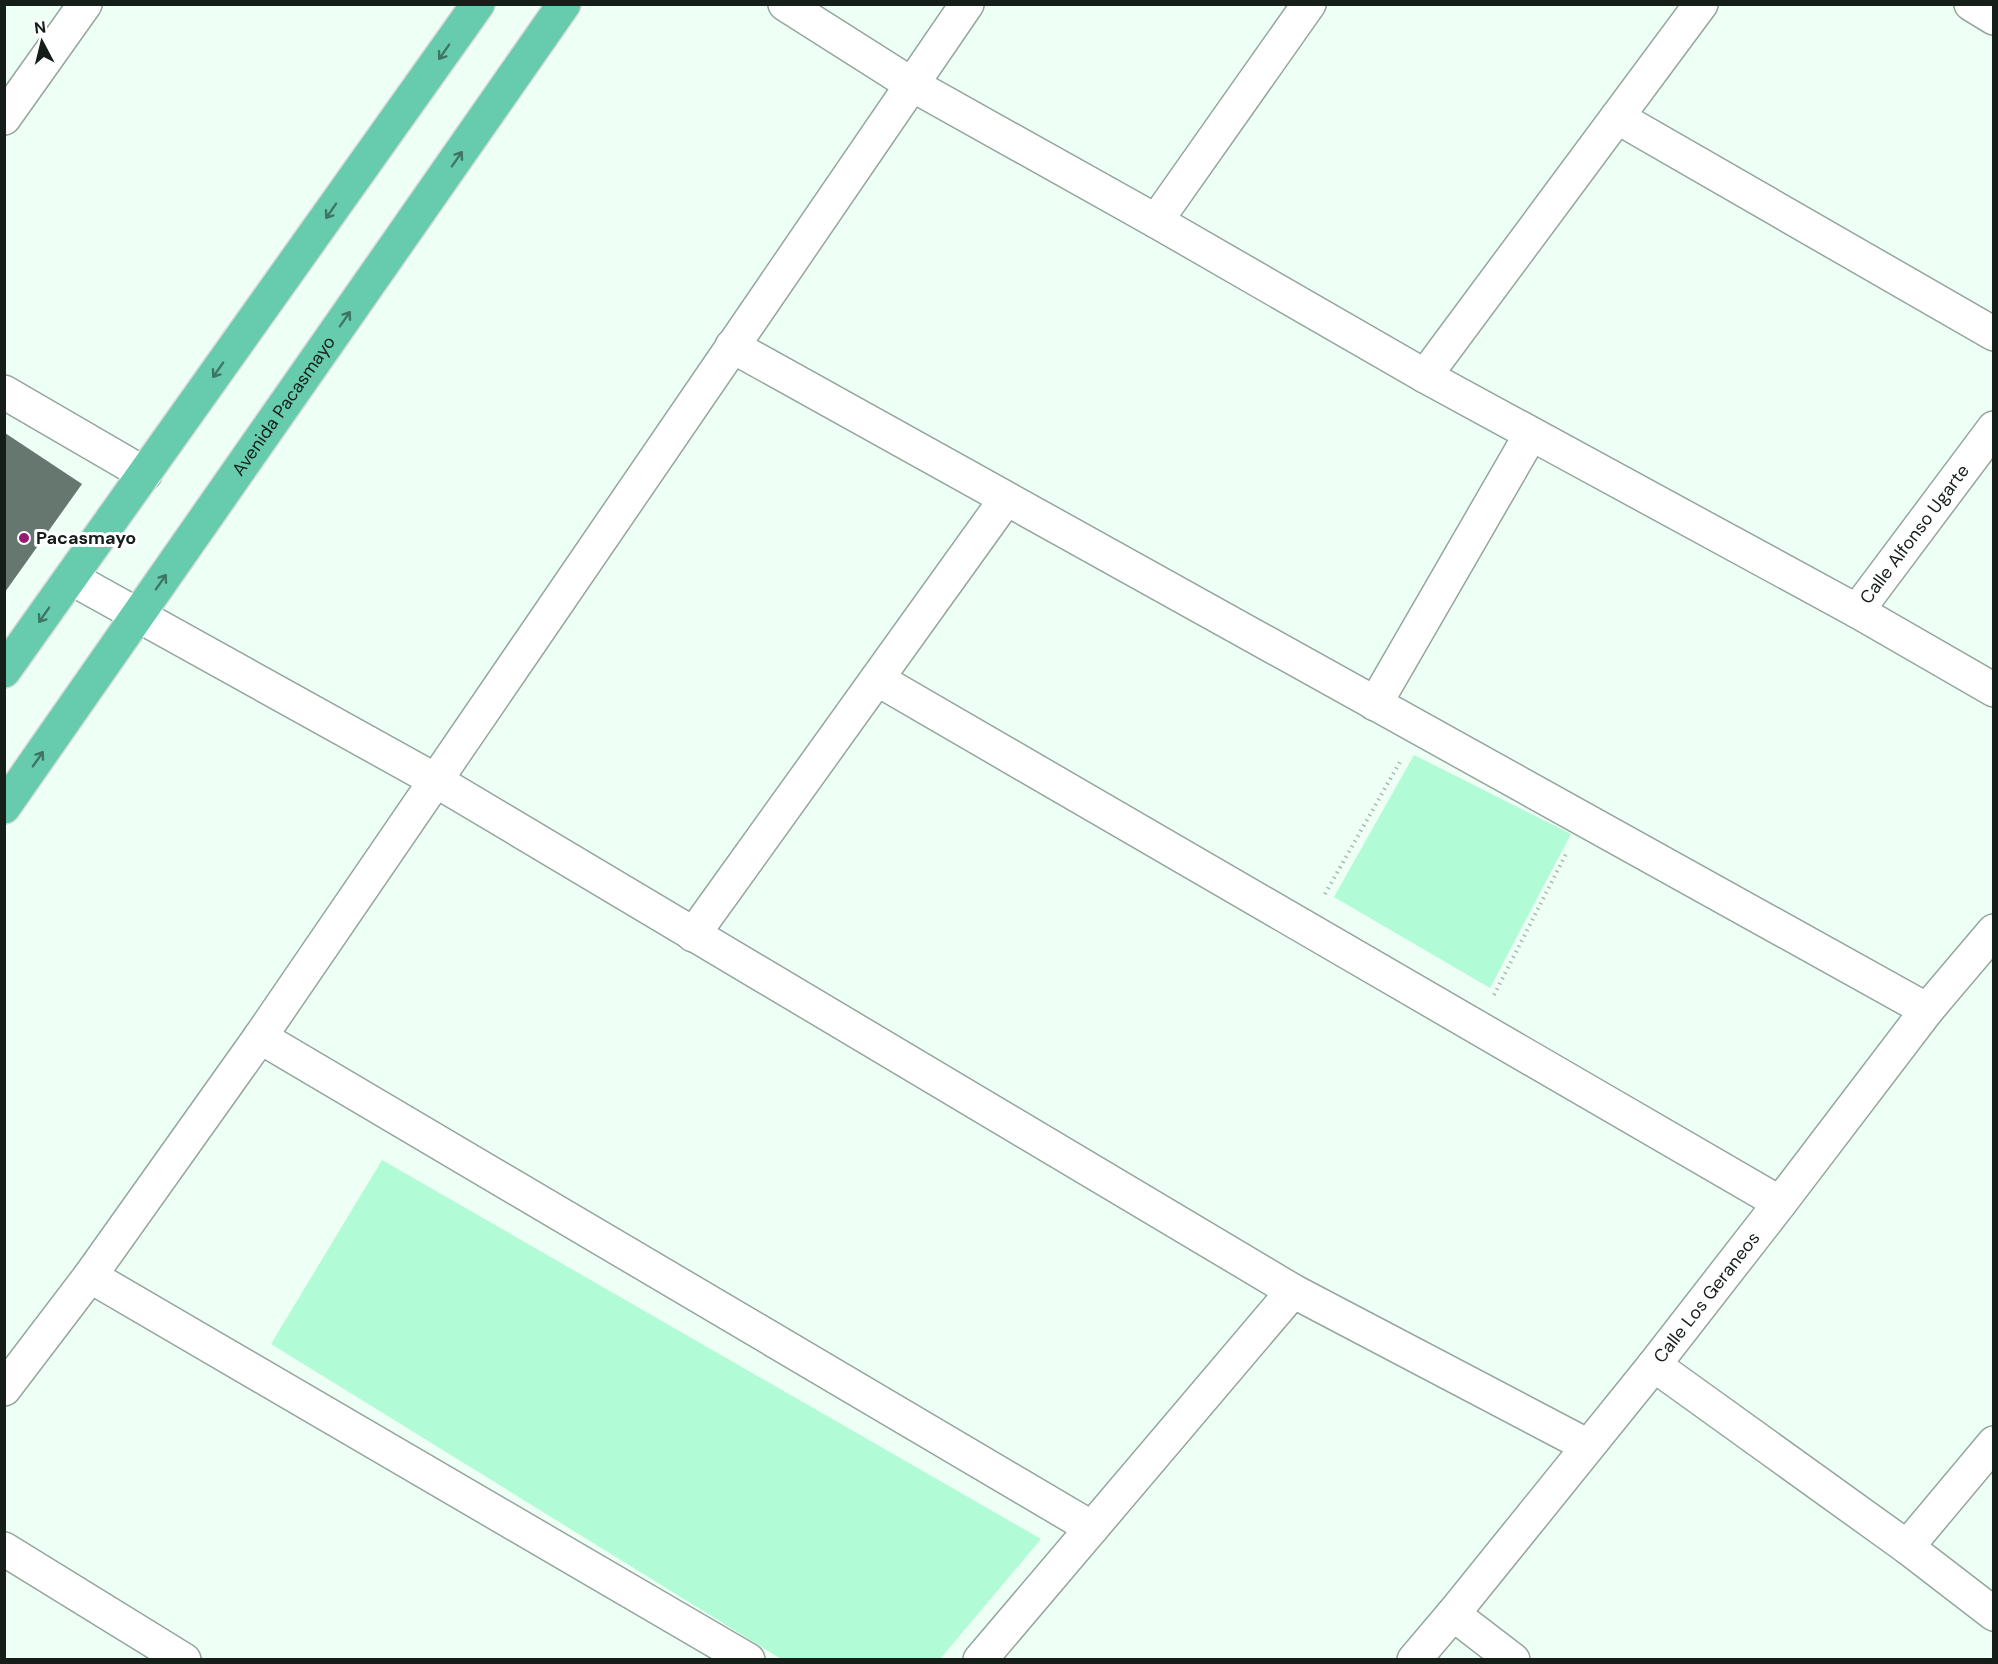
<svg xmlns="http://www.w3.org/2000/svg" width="1998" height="1664" viewBox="0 0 1998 1664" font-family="'DM Sans',sans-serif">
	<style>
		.green { fill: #b1fbd7 }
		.building { fill: #65776e }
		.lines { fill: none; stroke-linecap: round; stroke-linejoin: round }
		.minor-casing { stroke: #94a69d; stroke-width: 36 }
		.major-casing { stroke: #dadbda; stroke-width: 36 }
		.path { stroke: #abb9b2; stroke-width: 4; stroke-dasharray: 1.5 4.5; stroke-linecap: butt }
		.minor { stroke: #fff; stroke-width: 33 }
		.major { stroke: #66ccad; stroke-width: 33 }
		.oneway { stroke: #3e7564 }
		.poi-dot { fill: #971a73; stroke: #fff; stroke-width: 2 }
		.labels { text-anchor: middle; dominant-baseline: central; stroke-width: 6; stroke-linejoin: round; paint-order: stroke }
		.street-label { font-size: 18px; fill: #161e1a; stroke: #fff }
		.poi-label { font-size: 18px; font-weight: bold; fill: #161e1a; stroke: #fff; text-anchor: start }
	</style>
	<rect width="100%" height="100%" fill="#eefff6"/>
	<path class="green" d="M1414,755L1571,834L1490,988L1334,897Z
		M382,1160L1041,1539L940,1659H781L271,1344Z"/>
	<path class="building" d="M5,433L82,484L5,592Z"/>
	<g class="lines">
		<defs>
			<g id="minor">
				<path d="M785,4L911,84L1156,221L1425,376L1857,611L1994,690"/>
				<path d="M1971,4L1994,18"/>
				<path d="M1617,117L1994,334"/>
				<path d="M4,118L85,4"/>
				<path d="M1156,221L1309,4"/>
				<path d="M732,346L1927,1010"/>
				<path d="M1425,376L1701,4"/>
				<path d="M4,392L145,474"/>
				<path d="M71,578L435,780L1293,1291L1588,1446"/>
				<path id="s1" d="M1857,611L1994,428"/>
				<path d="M877,679L1780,1203"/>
				<path d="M1375,704L1531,434"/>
				<path d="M693,935L1006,499"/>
				<path d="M260,1037L1092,1528"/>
				<path d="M90,1276L748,1660"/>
				<path d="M1654,1365L1907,1547L1994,1614"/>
				<path d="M4,1389L90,1276L260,1037L967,4"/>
				<path d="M1907,1547L1994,1443"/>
				<path d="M4,1549L184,1660"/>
				<path d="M1453,1614L1513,1660"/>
				<path d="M980,1660L1293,1291"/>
				<path id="s2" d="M1414,1660L1453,1614L1654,1365L1780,1203L1927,1010L1994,931"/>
			</g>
			<g id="major">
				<path d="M4,671L478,4"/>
				<path id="s3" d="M4,807L564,4"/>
			</g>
		</defs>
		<use href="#minor" class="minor-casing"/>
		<use href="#major" class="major-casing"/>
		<path class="path" d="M1325,894L1401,760
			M1494,995L1567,852"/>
		<use href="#minor" class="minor"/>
		<use href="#major" class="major"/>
	</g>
	<defs><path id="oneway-shaft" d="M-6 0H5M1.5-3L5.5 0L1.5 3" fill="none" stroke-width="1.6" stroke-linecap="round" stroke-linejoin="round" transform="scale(1.5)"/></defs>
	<g class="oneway">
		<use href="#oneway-shaft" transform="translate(444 52) rotate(125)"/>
		<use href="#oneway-shaft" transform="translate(457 159) rotate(-55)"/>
		<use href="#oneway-shaft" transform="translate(331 211) rotate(125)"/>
		<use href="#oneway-shaft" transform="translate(345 319) rotate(-55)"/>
		<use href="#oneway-shaft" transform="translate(218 370) rotate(125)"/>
		<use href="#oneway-shaft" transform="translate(161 582) rotate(-55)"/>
		<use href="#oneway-shaft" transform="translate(44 615) rotate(125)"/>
		<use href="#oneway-shaft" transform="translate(38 759) rotate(-55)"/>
	</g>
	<circle class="poi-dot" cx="24" cy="538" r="6"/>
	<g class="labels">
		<g class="street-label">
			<text stroke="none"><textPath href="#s3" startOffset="489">Avenida Pacasmayo</textPath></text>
			<text stroke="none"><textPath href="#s1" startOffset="96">Calle Alfonso Ugarte</textPath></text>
			<text stroke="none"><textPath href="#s2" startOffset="466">Calle Los Geraneos</textPath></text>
		</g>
		<g class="poi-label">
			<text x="36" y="538">Pacasmayo</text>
		</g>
	</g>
	<rect width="1998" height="1664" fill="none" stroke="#161e1a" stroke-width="12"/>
	<g transform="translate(42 42) rotate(353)" stroke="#ffffff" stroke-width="4.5" paint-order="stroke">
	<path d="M0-4.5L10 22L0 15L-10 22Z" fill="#161e1a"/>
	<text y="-9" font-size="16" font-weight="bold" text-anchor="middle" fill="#161e1a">N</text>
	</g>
</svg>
